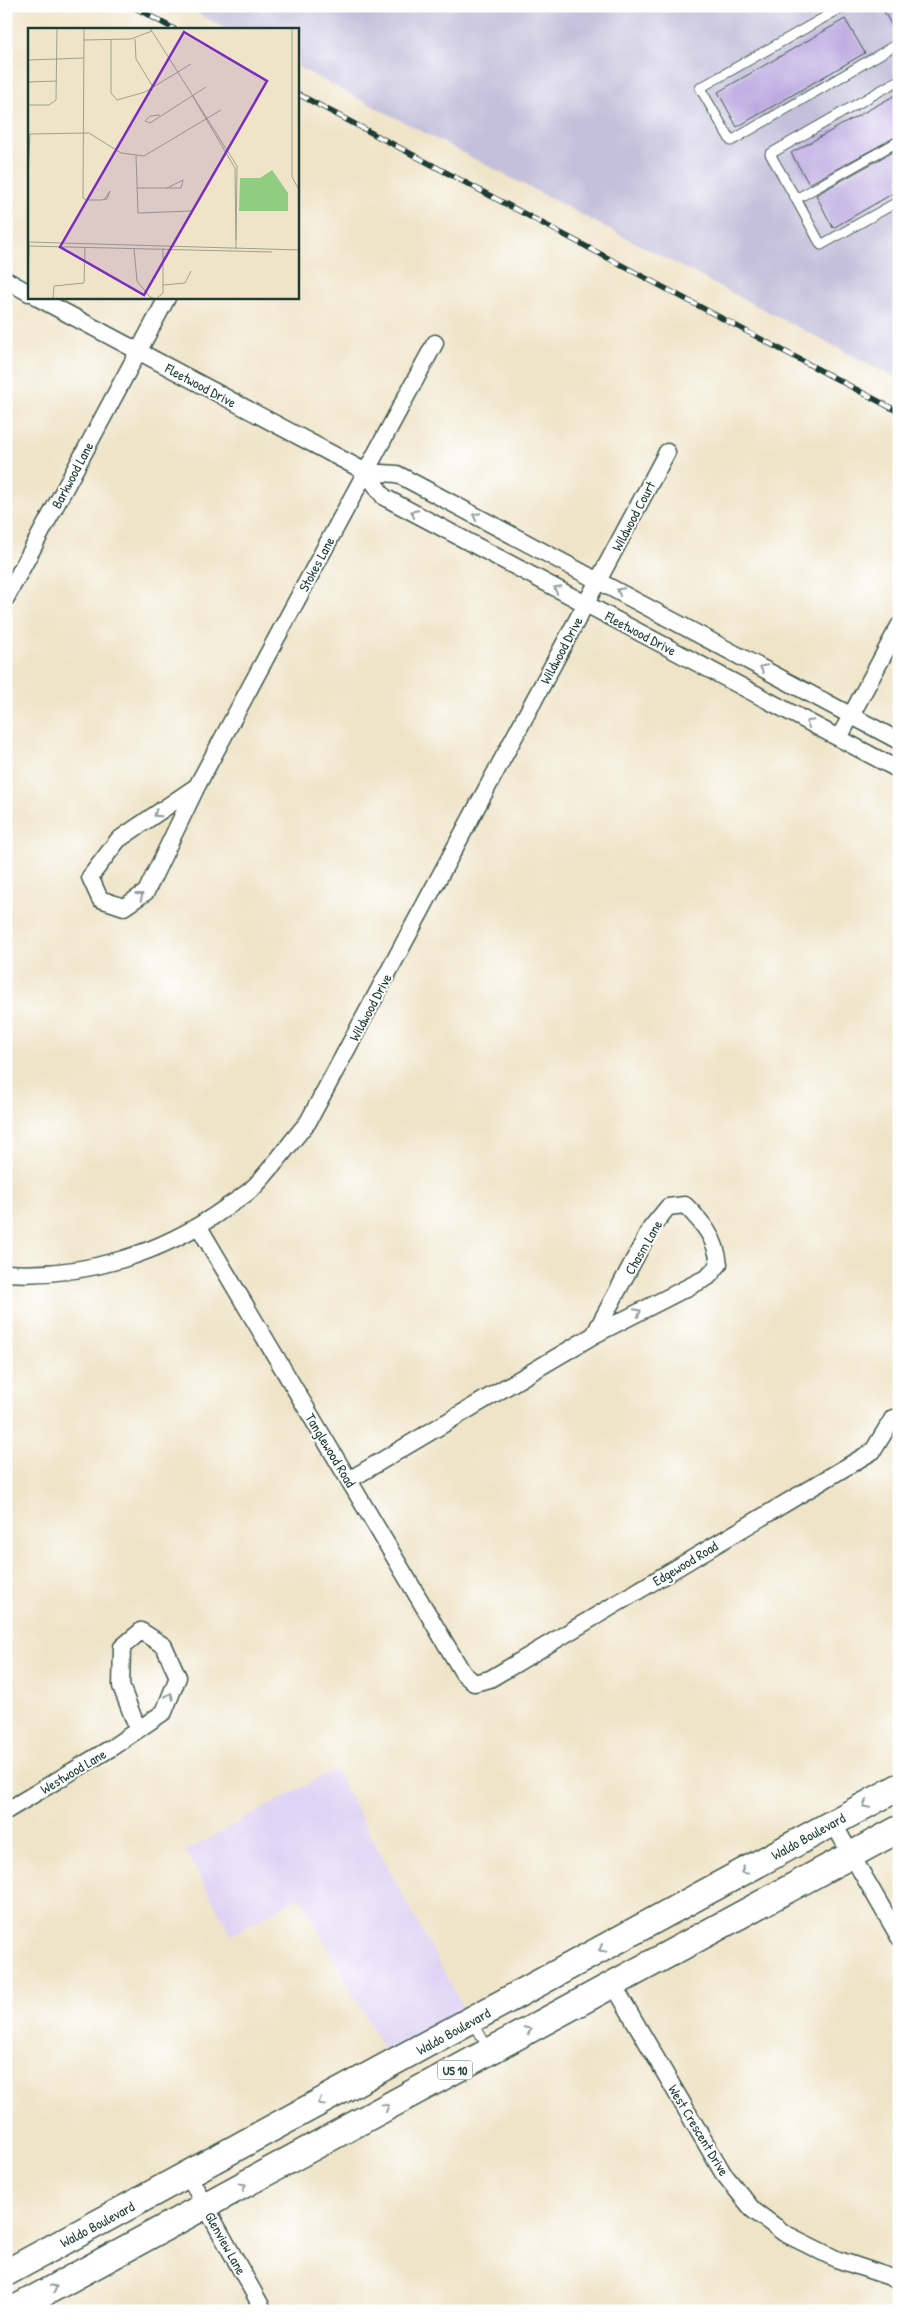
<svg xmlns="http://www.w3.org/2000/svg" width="905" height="2317" viewBox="0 0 905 2317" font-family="'Patrick Hand',sans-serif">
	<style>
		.built { fill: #e0d4f4 }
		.industrial { fill: #c4c0db }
		.building { fill: #bca9e0 }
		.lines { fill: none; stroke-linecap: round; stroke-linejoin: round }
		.lane-casing { stroke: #3e564a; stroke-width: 11 }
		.street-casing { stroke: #3e564a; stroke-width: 19 }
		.primary-casing { stroke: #3e564a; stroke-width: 29 }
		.lane { stroke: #fff; stroke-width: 9 }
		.street { stroke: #fff; stroke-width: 16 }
		.primary { stroke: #fff; stroke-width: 26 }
		.rail-casing { stroke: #1f3d34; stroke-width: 5.5 }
		.rail { stroke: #fff; stroke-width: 4; stroke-dasharray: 11; stroke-linecap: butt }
		.oneway { stroke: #8f9e9a }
		.labels { text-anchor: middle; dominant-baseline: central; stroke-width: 4; stroke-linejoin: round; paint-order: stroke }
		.shield { fill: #fff; stroke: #627771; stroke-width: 1 }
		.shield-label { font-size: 12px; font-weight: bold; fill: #1f3d34 }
		.street-label { font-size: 14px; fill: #1f3d34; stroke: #fff }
		.inset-road { fill: none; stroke: #9ca18d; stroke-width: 1 }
		.view { fill: #7b2cbf; fill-opacity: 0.15; stroke: #7b2cbf; stroke-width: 2.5 }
		.inset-edge { fill: none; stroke: #1f3d34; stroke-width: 2.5 }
	</style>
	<rect width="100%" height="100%" fill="#fff"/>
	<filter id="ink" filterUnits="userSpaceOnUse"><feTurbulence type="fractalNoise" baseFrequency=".02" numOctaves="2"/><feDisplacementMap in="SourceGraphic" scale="10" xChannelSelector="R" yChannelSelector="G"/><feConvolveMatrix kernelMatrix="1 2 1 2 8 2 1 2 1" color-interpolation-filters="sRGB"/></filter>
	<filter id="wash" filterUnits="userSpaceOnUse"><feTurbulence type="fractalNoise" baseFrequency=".0096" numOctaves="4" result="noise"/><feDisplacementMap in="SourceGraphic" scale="20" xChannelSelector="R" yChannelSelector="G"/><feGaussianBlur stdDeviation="1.12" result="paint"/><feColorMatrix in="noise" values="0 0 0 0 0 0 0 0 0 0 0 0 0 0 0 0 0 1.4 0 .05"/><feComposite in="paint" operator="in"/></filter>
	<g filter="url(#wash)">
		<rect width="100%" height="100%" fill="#efe4c8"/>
		<path class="built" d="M335,1769L465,2011L386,2054L300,1897L231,1935L186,1851Z"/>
		<path class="industrial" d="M184,6H899V380L298,67V29H226Z"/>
		<g id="blocks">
			<path class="building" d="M881,6H899V37H898Z
				M845,19L865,53L737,127L718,92Z
				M899,93V135L809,184L791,153Z
				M899,148V190L833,228L816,195Z"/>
		</g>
	</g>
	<g filter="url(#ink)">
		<use href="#blocks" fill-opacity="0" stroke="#3e564a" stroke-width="1"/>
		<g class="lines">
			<defs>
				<path id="lane" d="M853,6L841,8L700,88L731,141L899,43
					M899,80L770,154L796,199L899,141
					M796,199L821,245L899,201
					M472,2020L489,2050"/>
				<path id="street" d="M6,280L29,293
					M38,298L366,472L397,474L899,741
					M366,472L384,497L899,770
					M6,598L167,298
					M839,738L899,626
					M197,786L118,840L90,877L100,899L124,907L146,892L197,786L435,343
					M199,1227L463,1673L474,1683L490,1679L873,1451L893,1418
					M6,1273C84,1278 161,1254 224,1209C234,1202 246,1195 255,1186C274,1166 290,1143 308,1122L667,452
					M349,1480L594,1335L708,1277L719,1264C716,1238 703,1223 685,1205L668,1207L651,1228L594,1335
					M6,1811L111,1748L164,1712L178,1677L164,1646L141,1631L122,1647L121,1686L138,1730
					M833,1823L899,1937
					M613,1984L723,2173L753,2210L784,2233L836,2259L899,2280
					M188,2175L264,2311"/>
				<path id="primary" d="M6,2273L899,1787
					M11,2311L899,1829"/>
			</defs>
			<use href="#lane" class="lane-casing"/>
			<use href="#street" class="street-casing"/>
			<use href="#primary" class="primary-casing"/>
			<use href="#lane" class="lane"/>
			<use href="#street" class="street"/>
			<use href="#primary" class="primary"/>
			<defs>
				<path id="rail" d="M132,6L174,29
					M298,94L899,412"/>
			</defs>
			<use href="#rail" class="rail-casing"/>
			<use href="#rail" class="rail"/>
		</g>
		<defs><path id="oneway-chevron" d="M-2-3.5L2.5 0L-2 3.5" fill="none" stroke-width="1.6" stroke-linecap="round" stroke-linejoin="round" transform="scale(1.25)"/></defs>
		<g class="oneway">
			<use href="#oneway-chevron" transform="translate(414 513) rotate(-152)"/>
			<use href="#oneway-chevron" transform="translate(476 516) rotate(-152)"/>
			<use href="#oneway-chevron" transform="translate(557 589) rotate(-152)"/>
			<use href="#oneway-chevron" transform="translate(620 591) rotate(-152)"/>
			<use href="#oneway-chevron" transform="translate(763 668) rotate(-152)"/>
			<use href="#oneway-chevron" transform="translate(809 723) rotate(-152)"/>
			<use href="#oneway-chevron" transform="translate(157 814) rotate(145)"/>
			<use href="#oneway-chevron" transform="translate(140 896) rotate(-37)"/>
			<use href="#oneway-chevron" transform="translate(638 1312) rotate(-27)"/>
			<use href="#oneway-chevron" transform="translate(170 1696) rotate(-68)"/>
			<use href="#oneway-chevron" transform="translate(866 1805) rotate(152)"/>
			<use href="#oneway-chevron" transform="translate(744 1871) rotate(151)"/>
			<use href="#oneway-chevron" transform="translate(602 1949) rotate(151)"/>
			<use href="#oneway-chevron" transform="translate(528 2030) rotate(-28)"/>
			<use href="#oneway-chevron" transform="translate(321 2102) rotate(151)"/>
			<use href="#oneway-chevron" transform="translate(386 2107) rotate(-29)"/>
			<use href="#oneway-chevron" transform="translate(243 2186) rotate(-29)"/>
			<use href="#oneway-chevron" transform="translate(54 2288) rotate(-28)"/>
		</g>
	</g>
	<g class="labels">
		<rect class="shield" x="437.5" y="2060.5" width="35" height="19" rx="4"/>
		<g class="shield-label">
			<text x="455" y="2070">US 10</text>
		</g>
		<g class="street-label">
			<text transform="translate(201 385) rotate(28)">Fleetwood Drive</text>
			<text transform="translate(72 475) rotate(-62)">Barkwood Lane</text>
			<text transform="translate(633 516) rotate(-62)">Wildwood Court</text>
			<text transform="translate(316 564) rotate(-62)">Stokes Lane</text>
			<text transform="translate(641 633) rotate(28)">Fleetwood Drive</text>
			<text transform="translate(561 650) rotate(-62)">Wildwood Drive</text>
			<text transform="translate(370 1007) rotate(-62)">Wildwood Drive</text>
			<text transform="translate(643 1247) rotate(-60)">Chasm Lane</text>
			<text transform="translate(331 1450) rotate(59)">Tanglewood Road</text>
			<text transform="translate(685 1563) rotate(-31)">Edgewood Road</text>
			<text transform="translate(73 1771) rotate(-31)">Westwood Lane</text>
			<text transform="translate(808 1836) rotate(-29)">Waldo Boulevard</text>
			<text transform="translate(453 2031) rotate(-29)">Waldo Boulevard</text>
			<text transform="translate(699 2130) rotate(59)">West Crescent Drive</text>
			<text transform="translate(97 2224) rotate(-28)">Waldo Boulevard</text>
			<text transform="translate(226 2243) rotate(61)">Glenview Lane</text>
		</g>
	</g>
	<g transform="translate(28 28)">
		<rect width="271" height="271" fill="#efe4c8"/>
		<path d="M244,142L260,165V183H211L212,150H232Z" fill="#90cd82"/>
		<path class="inset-road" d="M56,0L55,170L59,172H73L79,171L82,163L76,172M122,0L209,138L208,212M264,0V149L272,164M107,11L108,31L125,59M56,12L103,11L124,3M83,12V65L89,72L117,64L163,36M0,32L56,30M0,54L29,53M164,67L207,140L208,221M0,77H21L28,72L29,0M132,87L122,88L117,93L122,95L178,59M0,106L61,105L93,125L116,128L193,82M108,128L110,185L163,183M0,148L2,106M109,160H153L155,152L139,160M0,214L272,222M0,218L244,224M106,221L109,253L122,269L128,271L135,265V220M135,257L157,255L163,243M0,268L1,216M25,271L26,258L56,255L57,219"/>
		<path class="view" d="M156,4L239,53L116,267L32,219Z"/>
		<rect width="271" height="271" class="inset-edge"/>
	</g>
	<rect width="905" height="2317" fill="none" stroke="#fff" stroke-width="25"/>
</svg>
